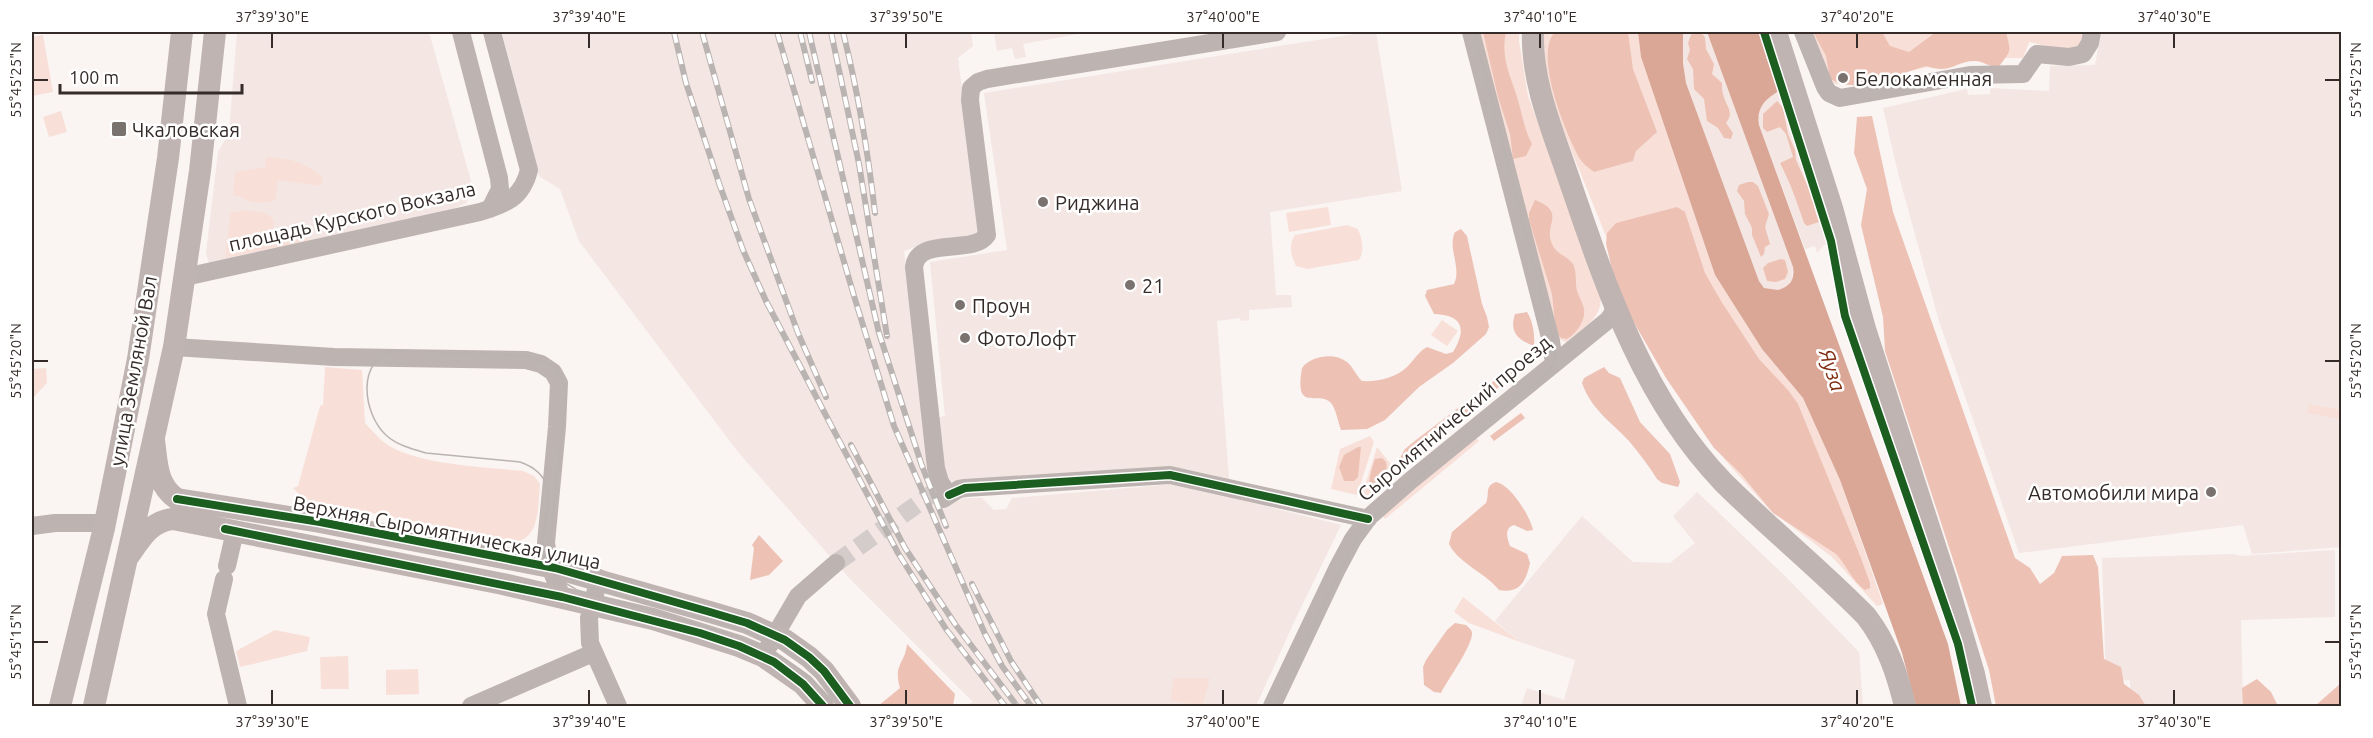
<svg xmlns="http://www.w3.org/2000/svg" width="2373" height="738" viewBox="0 0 2373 738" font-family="Ubuntu,sans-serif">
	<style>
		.built { fill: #f4e6e2 }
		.green { fill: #f8e0d8 }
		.forest { fill: #edc2b5 }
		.water { fill: #daa797 }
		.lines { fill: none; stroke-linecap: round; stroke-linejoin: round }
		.minor-tunnel { stroke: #d3ccca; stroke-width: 18; stroke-dasharray: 18 9; stroke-linecap: butt }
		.minor { stroke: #bdb3b1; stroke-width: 18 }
		.major { stroke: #bfb4b1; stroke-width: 22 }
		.tram { stroke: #b9b3b1; stroke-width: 1.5 }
		.rail-casing { stroke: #b9b3b1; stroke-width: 6 }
		.rail { stroke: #fff; stroke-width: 4; stroke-dasharray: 11; stroke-linecap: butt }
		.cycleway-casing { stroke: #fff; stroke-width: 11 }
		.cycleway { stroke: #1b5e20; stroke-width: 8 }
		.ticks { fill: none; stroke: #352c29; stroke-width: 2 }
		.poi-dot { fill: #7a726f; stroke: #fff; stroke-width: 2 }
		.labels { text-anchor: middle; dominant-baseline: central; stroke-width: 5; stroke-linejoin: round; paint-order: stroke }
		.poi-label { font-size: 20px; fill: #352c29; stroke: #fff; text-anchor: start }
		.street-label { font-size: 20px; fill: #352c29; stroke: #fff }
		.water-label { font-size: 21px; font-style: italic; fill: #822c11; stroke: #fff }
		.neatline { fill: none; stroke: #352c29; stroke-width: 2 }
		.ticks-label { font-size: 15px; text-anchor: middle; fill: #352c29 }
	</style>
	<rect width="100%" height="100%" fill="#faf4f2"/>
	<path class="built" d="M237,32H429L471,181L469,186L470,195L466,203L453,209L230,261L209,263L206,253L218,152L229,133Z
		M502,32H971L973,46L958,58L980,229L974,236L922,244L904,251L930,480L948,506L964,498H982L994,510L1006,509L1012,498L1176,484L1341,525L1295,620L1256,706H965L973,702L851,580L738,452L579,241L560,189L539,176Z
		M994,32H1088L1023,44L1026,57L1015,59L1012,48L997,51Z
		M1368,32H1376L1402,191L1270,212L1276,295H1291L1292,307L1249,310V320L1241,321L1240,318L1217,321L1229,479L1186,469L1158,467L943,482L936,418L945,416L930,262L1007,250L984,93Z
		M1683,32H1707L1793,267L1792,279L1786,288L1772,291L1764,288L1759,281L1686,83L1683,63Z
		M2101,32H2341V547L2252,554L2243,525L2019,553L1939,321L1898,173L1883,108L1967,89L1968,95L1990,94V88L2049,91L2050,66L2095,65Z
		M1779,91L1828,241L1817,253L1815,246L1805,249L1759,125L1758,118L1760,106L1767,98Z
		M1697,492L1784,575L1859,652L1863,706H1521L1527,688L1564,700L1575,660L1520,642L1495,621L1582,516L1633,562L1670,563L1695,543L1673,516Z
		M2335,550V617L2241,620L2243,706H2131L2130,680L2106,681L2102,558L2233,554L2240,556Z"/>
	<path class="green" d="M1479,32H1519V41L1528,96L1600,290C1605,318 1585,326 1566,342L1557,338Z
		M1545,32H1638L1641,57L1715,275L1762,349L1803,398L1840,480L1883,604L1877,606L1832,557L1770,510L1725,460L1697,423L1635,308L1549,95L1542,35Z
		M1809,32H2087L2083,46L2069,51L2029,42L2023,58H1969L1847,85L1835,84L1829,79Z
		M43,35L53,92L32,96V37Z
		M61,111L67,132L49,137L43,117Z
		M266,157C291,159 303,161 323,177L321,186L278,180L275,200C266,204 248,204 240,196L233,195L235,172L265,167Z
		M1328,207L1331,225L1289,232L1286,213Z
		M243,210L266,213L274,220L273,230L284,232V237L311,240L225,258L231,211L239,212Z
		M1347,225L1358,229C1362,239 1365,250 1359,260L1307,269L1296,266C1291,256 1288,245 1295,235Z
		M1442,320L1458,331L1447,346L1431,335Z
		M325,367L362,370L365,423C372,430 378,438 385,443C415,465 486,467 523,471L534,476L540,484C538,505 540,544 511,541L304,499L293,488L298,486L320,406L323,405Z
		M46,368L47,383L32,399V369Z
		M2309,404L2341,410V419L2307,413Z
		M1370,436L1374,442L1357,495L1331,489L1340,449Z
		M1475,437L1479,441L1385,519L1382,515Z
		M1377,447L1397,472L1367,498L1362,495Z
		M1463,597L1520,642L1469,623L1454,612Z
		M275,630L310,637L307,651L240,667L236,651Z
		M348,656L349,689H321L320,657Z
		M418,669L419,694L386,695V670Z
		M1174,678H1210L1202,706L1170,700Z"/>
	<path class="forest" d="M1483,32H1506C1500,61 1512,77 1519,104C1523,118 1525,131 1532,144L1526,156L1513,159L1510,134L1498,97Z
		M1555,32H1628L1633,69L1657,132L1636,151L1633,161L1594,172C1589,168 1583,164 1580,159C1566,135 1533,54 1555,32Z
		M1692,32H1700L1705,37L1706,49L1714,64L1712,74L1722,83C1722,87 1722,91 1723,94C1726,107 1735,112 1726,123L1733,133L1731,139L1724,138L1718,128L1707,121L1704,99L1694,89L1693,69L1687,59L1690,50L1688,43Z
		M1813,32H1882L1890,46L1909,52L1936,32H2006C2011,53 2012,49 1998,68C1990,67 1983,61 1975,61C1955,61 1951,75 1926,66C1895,74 1863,96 1830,79L1826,56Z
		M1777,101L1783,108L1788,134L1795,150L1796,160L1809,189L1818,220L1819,222L1807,226L1804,223C1797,202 1790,182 1780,163L1793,157L1786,134L1780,127L1767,132L1763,128V114Z
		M1872,116L1893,212L2015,558L2030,568L2040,584L2054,573L2062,556L2093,555L2098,567L2104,659L2121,667L2124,684L2139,695L2146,706H1996L1989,670L1885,351L1883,317L1861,225L1867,189L1854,153L1857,117Z
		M1748,182H1753L1758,186L1769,214L1765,227L1770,244L1765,247L1764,254L1761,257L1752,235V228L1745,214L1744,201L1737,191L1739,185Z
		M1535,200C1566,212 1545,223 1551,241C1554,254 1567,255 1573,264C1577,271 1575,283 1577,291C1579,297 1583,303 1584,309C1586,320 1576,334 1567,339L1561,338L1556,333L1552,294L1529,220V213Z
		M1677,207L1685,212L1705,273L1721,301L1759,359L1788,390L1798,404L1861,558L1870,583V588L1865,590C1852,581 1847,566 1836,554L1773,513L1741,474L1714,448L1666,378L1629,314L1612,269L1606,244L1607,233L1616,223Z
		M1461,229L1467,236L1482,304L1487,317L1489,327L1486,334L1453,363L1419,387L1385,420L1367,429L1341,430C1338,422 1336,409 1331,403C1318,389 1294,415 1302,368C1311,356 1334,352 1347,362C1353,367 1356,375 1362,381C1378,382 1395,378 1407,367C1414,360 1418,352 1427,347L1446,354L1453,352C1467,329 1463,315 1434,314L1425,296L1427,290L1454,284C1462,267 1447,248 1455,232Z
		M1781,259L1785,260L1788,272L1785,279L1776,282L1767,281L1763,268L1768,263Z
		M1527,312C1533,321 1535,335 1534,346C1518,340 1509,332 1515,314Z
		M1604,367L1609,373L1620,378L1640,422L1670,454L1680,482L1678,487L1662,483L1657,479C1649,466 1639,453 1629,441C1611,422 1591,409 1582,383L1584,378Z
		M1511,368L1515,373L1513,376L1475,406L1421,455L1413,460H1403L1400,458L1405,449L1416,440Z
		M1521,413L1525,418L1494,441L1490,436Z
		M1358,447H1361L1358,477L1354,481H1344L1339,467L1344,455Z
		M1382,458L1386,462C1389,474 1382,482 1372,487L1369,486C1369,478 1372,467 1375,459Z
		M1496,482C1511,485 1530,516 1533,530L1527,531L1514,525C1504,528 1507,538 1510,546L1527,554L1530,563C1526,581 1520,594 1499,590C1486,573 1459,564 1449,544L1452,532L1486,503C1490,495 1484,486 1496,482Z
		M759,535L783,561L769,575L750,580L754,548L752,545Z
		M1455,623L1466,625C1468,627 1471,629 1472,632C1474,644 1447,681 1441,693L1434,692L1424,685L1423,667L1426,660L1447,630Z
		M907,644L955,694L953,706H878L900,688C893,664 905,664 907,644Z
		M2257,679L2271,692L2278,706H2243L2242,688Z
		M2341,683V706H2313H2315Z"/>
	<path class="water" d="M1638,32H1683V63L1686,83L1759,281L1764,288L1778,290C1790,286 1795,280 1793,267L1707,32H1760L1779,91C1765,99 1756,108 1759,125L1948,644L1961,706H1916L1902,653L1840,480L1803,398L1762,349L1715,275L1641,57Z"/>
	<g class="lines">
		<path class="minor-tunnel" d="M836,563L937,490"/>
		<path class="minor" d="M461,32L499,178L500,189L490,209
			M1471,32L1551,341L1554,363
			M1803,32L1825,87L1829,93L1840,98L1970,75L2023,74L2037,54L2069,57L2083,54L2090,43L2092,32
			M185,277L480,212C506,204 522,198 529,170L492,32
			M174,347L334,357L526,360L541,364L553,372L559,383L557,427L546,543L550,567L562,597
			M949,495L940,482L936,468L914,267C918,235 973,256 987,235L970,100L971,88L978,82L987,79L1277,32
			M943,499L959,489L965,488L1170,475L1368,519
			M32,526L55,523H105
			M227,566L235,531
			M599,578L589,618L590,643L618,706
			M224,579L216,614L238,706
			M763,656L798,596L836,563
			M471,706L593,653
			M1272,706L1337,569L1353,539L1369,517L1410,481L1608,320L1613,313L1614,303"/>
		<path class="major" d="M1533,32C1531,84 1555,136 1571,185C1607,290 1644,400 1723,482C1769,528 1820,569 1866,616C1887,643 1897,673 1905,706
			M1776,32L1832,208L1865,329L1946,580L1974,674L1981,706
			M154,440C157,462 156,485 177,499L320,522L555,568L710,612L747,623L785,640L809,657L824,671L850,706
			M128,557C140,540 150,521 173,519L503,584L653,619L739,646L763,656L803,684L823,706
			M60,706L104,528L138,359L168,158L182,32
			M94,706L174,347L200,171L215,32"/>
		<path class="tram" d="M834,706C799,653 741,637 683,620C648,609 612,600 577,590C567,583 554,579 548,567C529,532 575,481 520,462L426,453C412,449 397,445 387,436C362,414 356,358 395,351L527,356L556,367L566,389L550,546C551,553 550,561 555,567C570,585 601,590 622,596C668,610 728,622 771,642C801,657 823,679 841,706
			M1275,706L1339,572L1356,540L1371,519L1401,492L1547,373C1557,362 1556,353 1553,339L1474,32"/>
		<defs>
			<path id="rail" d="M674,32L686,83L720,186L743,250L766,301L898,553L946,629L1005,706
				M702,32L749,199L798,333L826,397
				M777,32L854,296L894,426L985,634L1002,666L1031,706
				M800,32L812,81
				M809,32L879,333L922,466L946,526
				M831,32L859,164L887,336
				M843,32C858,92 868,152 875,213
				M851,445L905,548L955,624L1017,706
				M972,584L1011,661L1041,706"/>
		</defs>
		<use href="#rail" class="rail-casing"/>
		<use href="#rail" class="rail"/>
		<defs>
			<path id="cycleway" d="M1764,32L1831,241L1845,316L1958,644L1972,706
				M949,495L965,488L1170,475L1368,519
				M177,499L320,522L555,568L710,612L747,623L785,640L809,657L824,671L850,706
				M225,529L562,597L700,633L739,646L774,662L803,684L823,706"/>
		</defs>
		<use href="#cycleway" class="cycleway-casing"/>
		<use href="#cycleway" class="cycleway"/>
	</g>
	<path class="ticks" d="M272,33V48M589,33V48M906,33V48M1223,33V48M1540,33V48M1857,33V48M2174,33V48M33,80H48M2325,80H2340M33,361H48M2325,361H2340M33,642H48M2325,642H2340M272,690V705M589,690V705M906,690V705M1223,690V705M1540,690V705M1857,690V705M2174,690V705"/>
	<g class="poi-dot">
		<circle cx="1843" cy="78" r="6"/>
		<rect x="111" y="121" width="16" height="16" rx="3"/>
		<circle cx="1043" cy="202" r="6"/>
		<circle cx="1130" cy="285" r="6"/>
		<circle cx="960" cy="305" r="6"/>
		<circle cx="965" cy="338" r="6"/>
		<circle cx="2211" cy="492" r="6"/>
	</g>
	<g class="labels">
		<g class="poi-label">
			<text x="1855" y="78">Белокаменная</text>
			<text x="132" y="129">Чкаловская</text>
			<text x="1055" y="202">Риджина</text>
			<text x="1142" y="285">21</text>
			<text x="972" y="305">Проун</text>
			<text x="977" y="338">ФотоЛофт</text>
			<text x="2199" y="492" text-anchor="end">Автомобили мира</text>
		</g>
		<g class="street-label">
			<text transform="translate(352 216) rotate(-13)">площадь Курского Вокзала</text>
			<text transform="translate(133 371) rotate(-80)">улица Земляной Вал</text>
			<text transform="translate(1454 418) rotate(-40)">Сыромятнический проезд</text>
			<text transform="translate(447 532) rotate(11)">Верхняя Сыромятническая улица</text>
		</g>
		<g class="water-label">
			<text transform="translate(1833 370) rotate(72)">Яуза</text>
		</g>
	</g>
	<rect width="2373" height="738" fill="none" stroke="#ffffff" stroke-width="66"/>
	<path d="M60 84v9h182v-9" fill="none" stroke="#352c29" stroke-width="3"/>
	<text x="69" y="84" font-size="18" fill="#352c29" stroke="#ffffff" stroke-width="4.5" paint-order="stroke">100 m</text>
	<rect x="33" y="33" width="2307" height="672" class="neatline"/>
	<g class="ticks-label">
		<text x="272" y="22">37°39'30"E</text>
		<text x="589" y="22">37°39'40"E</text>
		<text x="906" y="22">37°39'50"E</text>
		<text x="1223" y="22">37°40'00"E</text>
		<text x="1540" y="22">37°40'10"E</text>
		<text x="1857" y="22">37°40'20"E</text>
		<text x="2174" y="22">37°40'30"E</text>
		<text transform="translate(16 80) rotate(-90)" y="5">55°45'25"N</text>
		<text transform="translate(2356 80) rotate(-90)" y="5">55°45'25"N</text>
		<text transform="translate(16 361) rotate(-90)" y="5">55°45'20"N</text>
		<text transform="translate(2356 361) rotate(-90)" y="5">55°45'20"N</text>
		<text transform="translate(16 642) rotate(-90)" y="5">55°45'15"N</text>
		<text transform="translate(2356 642) rotate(-90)" y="5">55°45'15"N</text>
		<text x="272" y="727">37°39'30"E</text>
		<text x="589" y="727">37°39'40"E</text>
		<text x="906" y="727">37°39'50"E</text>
		<text x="1223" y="727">37°40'00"E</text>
		<text x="1540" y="727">37°40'10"E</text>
		<text x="1857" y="727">37°40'20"E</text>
		<text x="2174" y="727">37°40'30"E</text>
	</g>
</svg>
